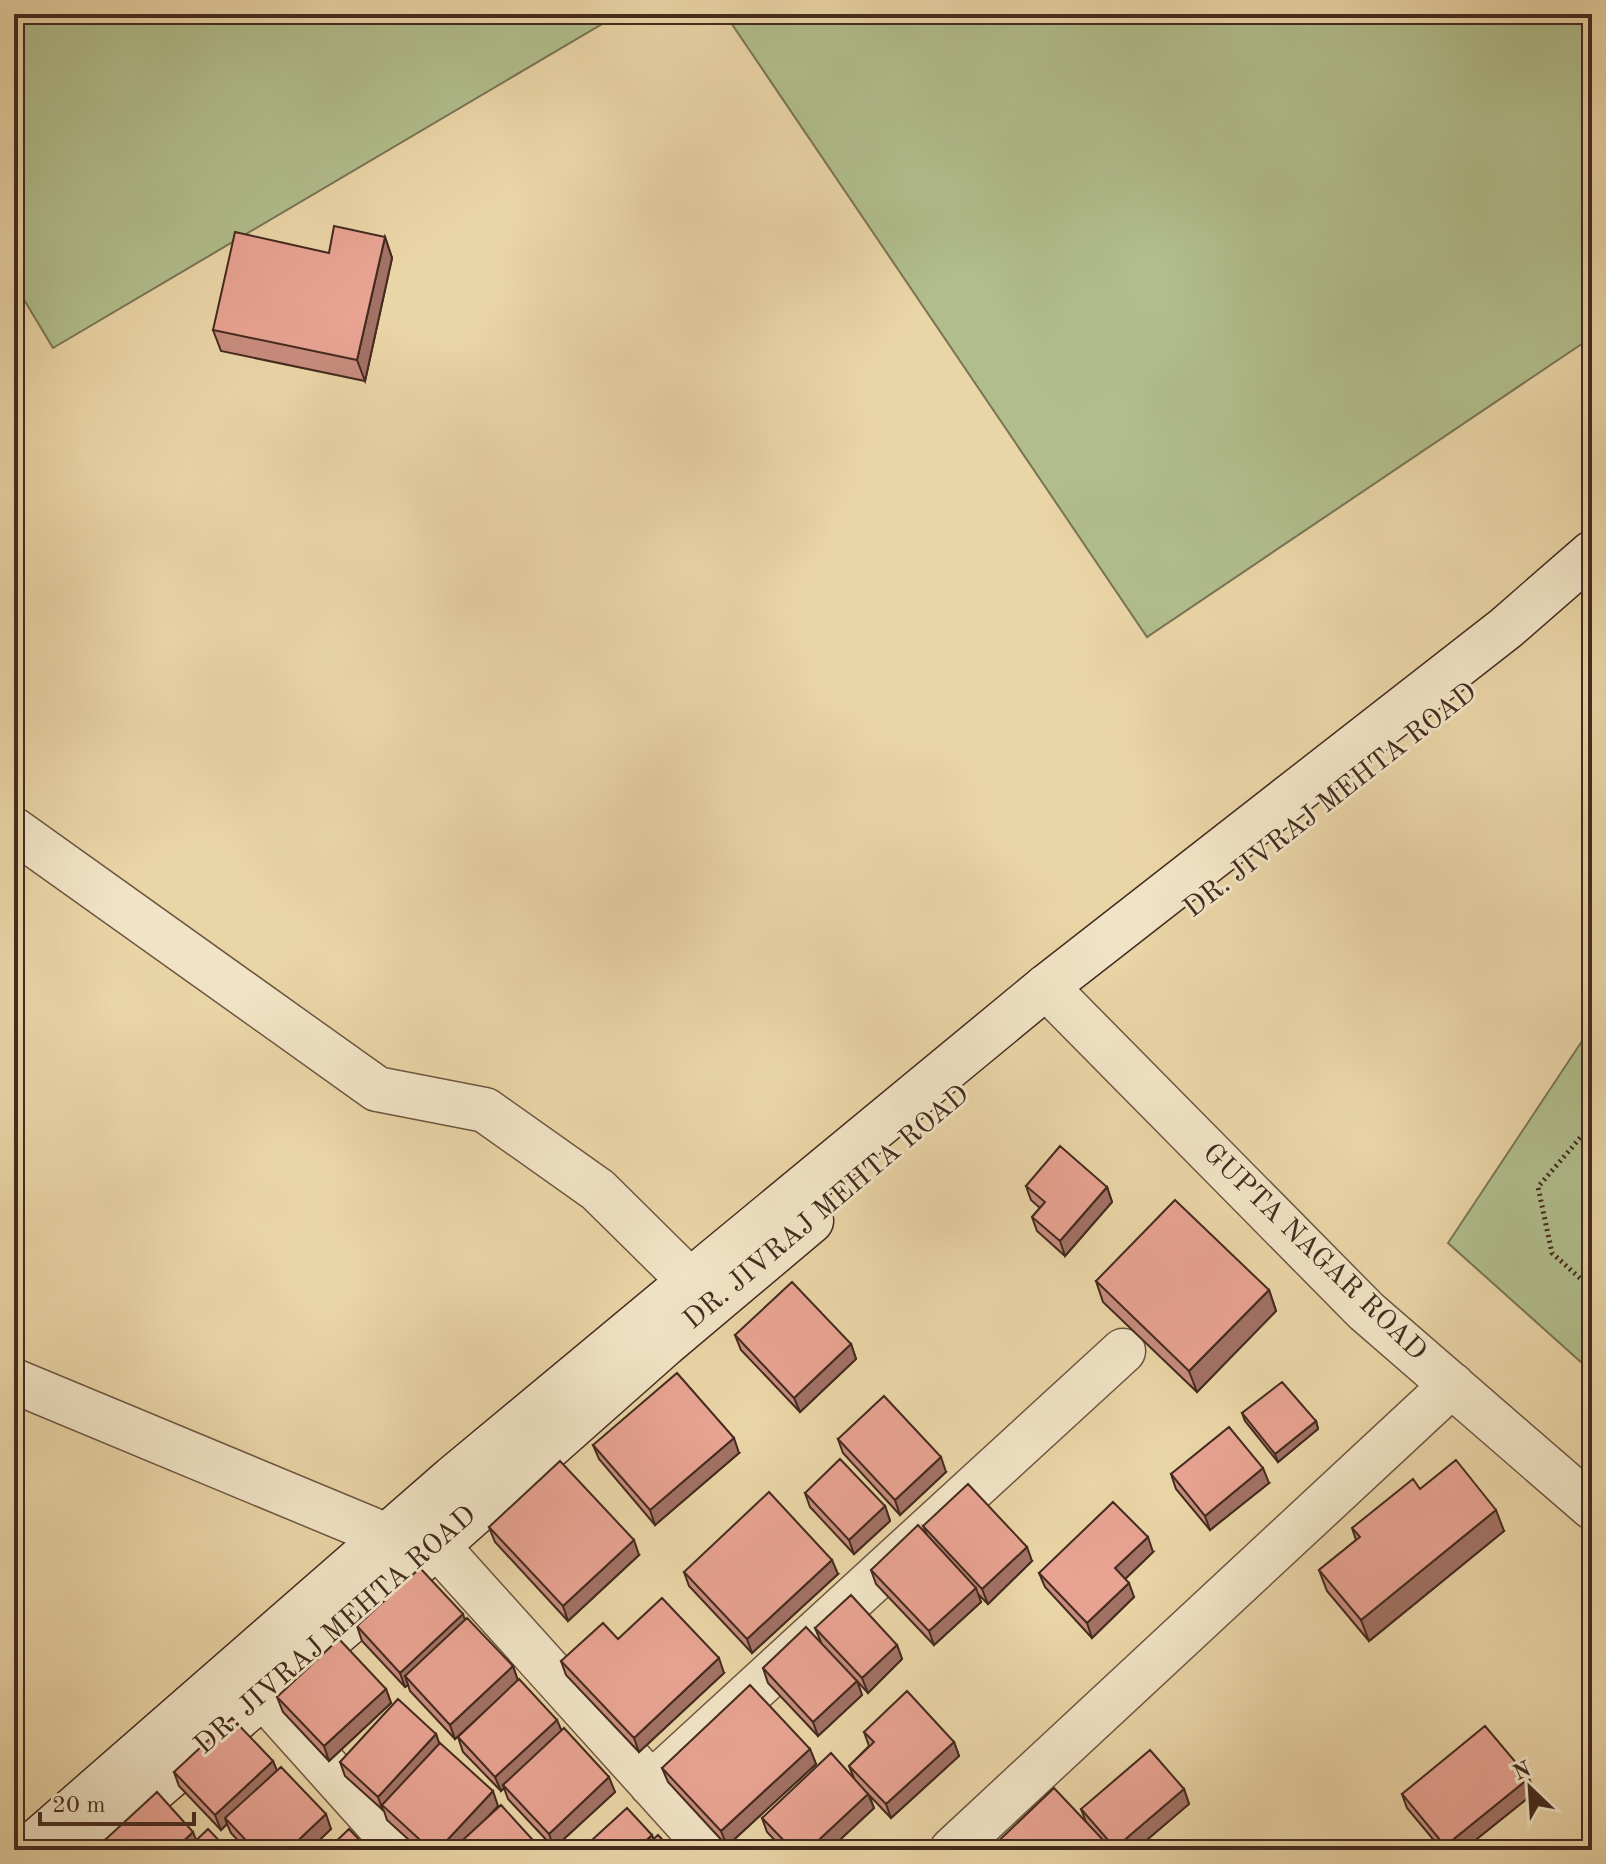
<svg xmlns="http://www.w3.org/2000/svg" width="1606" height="1864" viewBox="0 0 1606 1864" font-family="'Old Standard TT',serif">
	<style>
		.green { fill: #b1be8c; stroke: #7a7456; stroke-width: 2 }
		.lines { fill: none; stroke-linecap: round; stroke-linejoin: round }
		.minor-casing { stroke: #6e5641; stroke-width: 47 }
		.tertiary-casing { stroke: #6e5641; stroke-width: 47 }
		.secondary-casing { stroke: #442b1f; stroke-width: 47 }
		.path { stroke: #442b1f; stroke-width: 5; stroke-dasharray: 2 4; stroke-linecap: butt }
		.minor { stroke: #f1e4c6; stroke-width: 44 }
		.tertiary { stroke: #f1e4c6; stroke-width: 44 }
		.secondary { stroke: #f1e4c6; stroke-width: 44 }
		.wall { fill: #c88c7e; stroke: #442b1f; stroke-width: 2 }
		.shaded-wall { fill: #a27266; stroke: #442b1f; stroke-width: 2 }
		.building { fill: #e8a392; stroke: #442b1f; stroke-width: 2 }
		.labels { text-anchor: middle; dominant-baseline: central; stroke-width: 6; stroke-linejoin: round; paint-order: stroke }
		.street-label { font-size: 28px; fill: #442b1f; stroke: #f1e4c6 }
	</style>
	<rect width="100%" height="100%" fill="#ead5a7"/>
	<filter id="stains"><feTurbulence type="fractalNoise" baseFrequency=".0025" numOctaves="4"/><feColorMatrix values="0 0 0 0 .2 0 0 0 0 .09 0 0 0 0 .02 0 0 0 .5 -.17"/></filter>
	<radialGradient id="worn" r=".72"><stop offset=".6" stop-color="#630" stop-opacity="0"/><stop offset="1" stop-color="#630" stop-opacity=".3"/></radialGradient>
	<path class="green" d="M14,14H619L53,348L14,283Z
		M725,14H1592V337L1147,637Z
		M1592,1026V1372L1448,1243Z"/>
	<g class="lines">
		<defs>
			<path id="minor" d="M14,830L377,1089L485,1110L598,1190L690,1281
				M14,1381L387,1536
				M437,1546L711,1850
				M262,1695L401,1850
				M651,1784L1123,1351
				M952,1850L1452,1385"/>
			<path id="tertiary" d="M1046,987L1366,1311L1592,1507"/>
			<path id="secondary" d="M27,1850L453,1478L690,1281L1046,987L1506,628L1592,553
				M84,1850L437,1546L665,1344L811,1221"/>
		</defs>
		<use href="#minor" class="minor-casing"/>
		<use href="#tertiary" class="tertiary-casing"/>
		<use href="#secondary" class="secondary-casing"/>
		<path class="path" d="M1592,1124L1538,1187L1552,1253L1592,1289"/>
		<use href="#minor" class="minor"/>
		<use href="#tertiary" class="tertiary"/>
		<use href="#secondary" class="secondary"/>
	</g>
	<path class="wall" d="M385,237L392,258L365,381L221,351L213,330L329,253Z
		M1026,1186L1107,1187L1112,1202L1065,1256L1037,1231L1032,1217L1040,1208L1031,1200Z
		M1096,1281L1269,1290L1276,1311L1197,1392L1103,1302Z
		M735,1335L851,1344L856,1359L800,1412L741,1350Z
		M1242,1413L1316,1421L1318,1429L1278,1462L1245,1421Z
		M838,1439L946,1472L900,1515L843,1453Z
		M593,1445L739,1453L655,1525L599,1459Z
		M1171,1474L1269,1483L1210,1530L1176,1489Z
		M1420,1489L1504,1531L1369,1641L1327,1591L1319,1570L1356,1540L1352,1528Z
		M805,1493L885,1506L890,1521L854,1554L810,1507Z
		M923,1526L1032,1561L988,1604L977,1593L981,1602L934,1645L876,1584L871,1570L927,1535Z
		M489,1527L639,1555L568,1621L495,1542Z
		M1153,1552L1125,1579L1134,1597L1092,1638L1045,1587L1039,1573Z
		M684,1572L838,1574L752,1653L689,1586Z
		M465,1620L513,1666L518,1681L615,1792L554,1848L508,1799L504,1788L501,1791L463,1752L458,1737L473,1723L455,1739L410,1691L408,1685L405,1687L362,1641L357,1626Z
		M815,1628L897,1645L902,1659L868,1693L857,1681L862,1695L818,1736L768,1683L763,1668L821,1642Z
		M618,1639L724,1673L639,1752L566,1675L561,1661Z
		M386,1689L391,1703L329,1761L283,1712L277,1697Z
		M864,1732L954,1742L959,1756L891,1818L869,1795L874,1808L829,1850H784L767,1832L762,1818L854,1778L849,1766L869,1746Z
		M436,1734L439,1743L498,1806L484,1821L542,1850H420L387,1820L384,1811L345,1776L340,1762Z
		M810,1749L816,1764L727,1846L668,1782L662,1768Z
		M273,1761L277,1771L331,1829L309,1850H247L231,1833L227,1824L221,1830L179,1786L174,1772Z
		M1529,1778L1534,1793L1463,1850H1442L1407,1808L1402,1794Z
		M1184,1789L1189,1804L1135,1850H1110L1086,1822L1081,1809Z
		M106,1839L196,1840L228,1850H110Z"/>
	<path class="shaded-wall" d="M385,237L392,258L365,381L357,360Z
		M1107,1187L1112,1202L1065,1256L1060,1241Z
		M1269,1290L1276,1311L1197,1392L1189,1371Z
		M851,1344L856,1359L800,1412L794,1398Z
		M1316,1421L1318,1429L1278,1462L1275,1454Z
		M734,1438L739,1453L655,1525L650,1510Z
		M941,1457L946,1472L900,1515L895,1500Z
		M1263,1468L1269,1483L1210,1530L1205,1516Z
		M885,1506L890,1521L854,1554L849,1540Z
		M1496,1510L1504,1531L1369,1641L1361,1620Z
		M1148,1537L1153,1552L1121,1583L1115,1568Z
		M634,1540L639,1555L568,1621L563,1606Z
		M1027,1547L1032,1561L988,1604L982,1589Z
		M832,1560L838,1574L752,1653L747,1639Z
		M1129,1583L1134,1597L1092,1638L1087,1623Z
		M976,1588L981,1602L934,1645L929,1631Z
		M463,1614L468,1629L405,1676L408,1685L405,1687L400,1673Z
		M897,1645L902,1659L868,1693L862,1678Z
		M719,1658L724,1673L639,1752L634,1738Z
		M513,1666L518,1681L455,1739L450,1725Z
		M857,1681L862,1695L818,1736L813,1722Z
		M386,1689L391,1703L329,1761L324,1746Z
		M557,1720L563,1734L503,1785L504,1788L501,1791L495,1777Z
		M436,1734L441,1749L382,1805L383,1811L378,1797Z
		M954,1742L959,1756L891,1818L886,1804Z
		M810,1749L816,1764L727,1846L721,1831Z
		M273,1761L279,1776L225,1818L227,1824L221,1830L215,1815Z
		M609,1777L615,1792L554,1848L549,1834Z
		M1529,1778L1534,1793L1463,1850H1446L1445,1846Z
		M1184,1789L1189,1804L1135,1850H1116L1115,1848Z
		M493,1791L498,1806L457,1850H438Z
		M868,1794L874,1808L829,1850H808Z
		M326,1814L331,1829L309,1850H288Z
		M193,1832L199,1847L195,1850H174Z
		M652,1835L655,1842L647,1850H636Z
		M1105,1842L1108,1850H1096Z"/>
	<path class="building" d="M334,226L385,237L357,360L213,330L235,232L329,253Z
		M1060,1146L1107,1187L1060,1241L1032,1217L1045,1202L1026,1186Z
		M1175,1200L1269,1290L1189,1371L1096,1281Z
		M792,1282L851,1344L794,1398L735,1335Z
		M677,1373L734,1438L650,1510L593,1445Z
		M1282,1382L1316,1421L1275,1454L1242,1413Z
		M884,1396L941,1457L895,1500L838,1439Z
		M1229,1427L1263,1468L1205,1516L1171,1474Z
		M840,1459L885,1506L849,1540L805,1493Z
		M1456,1460L1496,1510L1361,1620L1319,1570L1360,1537L1352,1528L1413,1479L1420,1489Z
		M560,1461L634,1540L563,1606L489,1527Z
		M968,1484L1027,1547L982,1589L923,1526Z
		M769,1492L832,1560L747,1639L684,1572Z
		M1113,1502L1148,1537L1115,1568L1129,1583L1087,1623L1039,1573Z
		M918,1525L976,1588L929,1631L871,1570Z
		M420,1568L463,1614L400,1673L357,1626Z
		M851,1595L897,1645L862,1678L815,1628Z
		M662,1598L719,1658L634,1738L561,1661L603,1623L618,1639Z
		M467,1618L513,1666L450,1725L405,1676Z
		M806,1627L857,1681L813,1722L763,1668Z
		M339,1639L386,1689L324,1746L277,1697Z
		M519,1679L557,1720L495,1777L458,1737Z
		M750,1685L810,1749L721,1831L662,1768Z
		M907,1691L954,1742L886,1804L849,1766L874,1742L864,1732Z
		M398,1699L436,1734L378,1797L340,1762Z
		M232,1718L273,1761L215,1815L174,1772Z
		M1485,1726L1529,1778L1445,1846L1402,1794Z
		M564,1728L609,1777L549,1834L503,1785Z
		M440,1743L493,1791L438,1850H431L382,1805Z
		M1150,1750L1184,1789L1115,1848L1081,1809Z
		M831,1753L868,1794L808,1850H793L762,1818Z
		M281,1767L326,1814L288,1850H255L225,1818Z
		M1054,1788L1105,1842L1096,1850H989Z
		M157,1792L193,1832L174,1850H117L106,1839Z
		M501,1805L542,1850H452Z
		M627,1808L652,1835L636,1850H581Z
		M208,1829L228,1850H186Z
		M349,1829L369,1850H327Z
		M658,1835L672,1850H642Z
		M1545,1841L1555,1850H1538Z"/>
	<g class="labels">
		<g class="street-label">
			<text transform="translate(1331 801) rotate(-38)">DR. JIVRAJ MEHTA ROAD</text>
			<text transform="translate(827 1208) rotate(-40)">DR. JIVRAJ MEHTA ROAD</text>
			<text transform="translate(1314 1253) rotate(44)">GUPTA NAGAR ROAD</text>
			<text transform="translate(336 1631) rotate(-41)">DR. JIVRAJ MEHTA ROAD</text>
		</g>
	</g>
	<rect width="1606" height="1864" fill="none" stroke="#ead5a7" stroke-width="48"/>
	<rect x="16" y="16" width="1574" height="1832" fill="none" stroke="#442b1f" stroke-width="4"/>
	<rect x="24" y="24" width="1558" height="1816" fill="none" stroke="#442b1f" stroke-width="2"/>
	<g transform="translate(1530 1788) rotate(335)" stroke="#f1e4c6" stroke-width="6" paint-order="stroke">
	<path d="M0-6L14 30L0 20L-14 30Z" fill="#442b1f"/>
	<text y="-12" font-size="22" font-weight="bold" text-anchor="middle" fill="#442b1f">N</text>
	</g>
	<path d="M40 1812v12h154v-12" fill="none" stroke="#442b1f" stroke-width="4"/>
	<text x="52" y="1812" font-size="24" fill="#442b1f" stroke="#f1e4c6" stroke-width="6" paint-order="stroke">20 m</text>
	<rect width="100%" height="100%" filter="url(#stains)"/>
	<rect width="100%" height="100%" fill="url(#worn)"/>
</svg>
